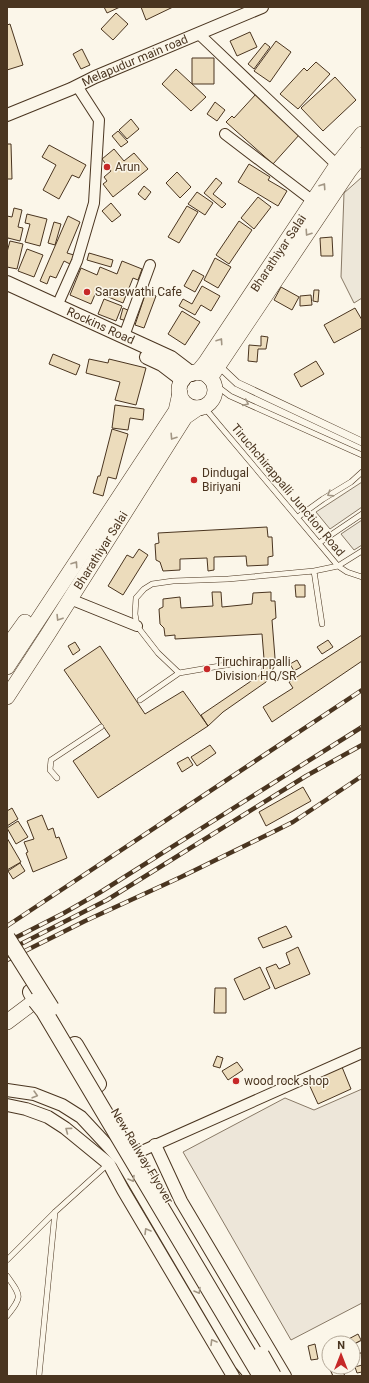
<svg xmlns="http://www.w3.org/2000/svg" width="369" height="1383" viewBox="0 0 369 1383" font-family="Roboto,sans-serif">
	<style>
		.green { fill: #ede6d9; stroke: #887966 }
		.parking { fill: #ede7d9; stroke: #887966 }
		.building { fill: #ecdcbc; stroke: #4a3520 }
		.lines { fill: none; stroke-linecap: round; stroke-linejoin: round }
		.service-casing { stroke: #4a3520; stroke-width: 6 }
		.pedestrian-casing { stroke: #4a3520; stroke-width: 8 }
		.minor-casing { stroke: #4a3520; stroke-width: 12 }
		.tertiary-casing { stroke: #4a3520; stroke-width: 14 }
		.secondary-casing { stroke: #4a3520; stroke-width: 16 }
		.primary-casing { stroke: #4a3520; stroke-width: 16 }
		.trunk-casing { stroke: #4a3520; stroke-width: 18 }
		.service { stroke: #fbf6e9; stroke-width: 5 }
		.pedestrian { stroke: #fbf6e9; stroke-width: 7 }
		.minor { stroke: #fbf6e9; stroke-width: 10 }
		.tertiary { stroke: #fbf6e9; stroke-width: 12 }
		.secondary { stroke: #fbf6e9; stroke-width: 14 }
		.primary { stroke: #fbf6e9; stroke-width: 15 }
		.trunk { stroke: #fbf6e9; stroke-width: 16 }
		.rail-casing { stroke: #4a3520; stroke-width: 4.5 }
		.rail { stroke: #fbf6e9; stroke-width: 3; stroke-dasharray: 9; stroke-linecap: butt }
		.trunk-bridge-casing { stroke: #4a3520; stroke-width: 18; stroke-linecap: butt }
		.trunk-bridge { stroke: #fbf6e9; stroke-width: 16 }
		.oneway { stroke: #a29684 }
		.poi-dot { fill: #c62828; stroke: #fbf6e9; stroke-width: 1.5 }
		.labels { text-anchor: middle; dominant-baseline: central; stroke-width: 3; stroke-linejoin: round; paint-order: stroke }
		.street-label { font-size: 12px; fill: #4a3520; stroke: #fbf6e9 }
		.poi-label { font-size: 12px; fill: #4a3520; stroke: #fbf6e9; text-anchor: start }
	</style>
	<rect width="100%" height="100%" fill="#fbf6e9"/>
	<path class="green" d="M362,1089V1303L291,1340L183,1152L285,1098L314,1110Z"/>
	<path class="parking" d="M362,177V298L354,303L341,277L344,193Z
		M362,482V507L330,529L316,512Z
		M362,520V545L354,550L341,534Z"/>
	<path class="building" d="M104,7H120L107,13Z
		M141,7H173L146,20Z
		M116,13L128,24L113,40L101,29Z
		M10,24L23,65L7,70V25Z
		M250,32L257,47L237,56L230,41Z
		M276,41L291,52L270,82L254,71Z
		M265,43L270,47L254,69L248,64Z
		M82,49L90,65L81,69L73,54Z
		M192,58H214V84H192Z
		M316,62L330,74L298,109L280,94L304,68L307,71Z
		M176,69L206,97L191,111L162,84Z
		M335,77L356,100L323,131L301,108Z
		M256,94L300,134L273,164L226,122L232,116L234,118Z
		M215,102L225,110L217,121L207,114Z
		M131,119L139,129L127,139L119,130Z
		M118,131L128,142L121,147L112,136Z
		M7,144H11L12,179H7Z
		M49,145L86,165L79,178L72,175L59,199L43,190L56,165L42,157Z
		M114,149L124,161L134,153L148,169L113,197L103,184L107,181L104,177L111,171L102,159Z
		M249,164L270,177L268,180L287,191L278,206L238,182Z
		M177,172L191,187L180,198L166,183Z
		M216,178L222,183L213,194L226,204L222,208L204,193Z
		M144,186L151,192L145,200L138,194Z
		M197,192L213,203L205,215L188,204Z
		M258,197L271,207L254,229L241,218Z
		M111,203L121,215L112,222L102,211Z
		M187,206L198,212L179,243L168,237Z
		M14,208L22,210L18,227L23,228L20,241L8,238L7,241V216L12,217Z
		M27,214L47,219L40,246L25,242L30,224L25,223Z
		M68,216L80,222L67,253L74,255L70,264L64,261L56,278L50,276L47,284L40,281Z
		M239,221L252,230L229,264L216,255Z
		M54,222L61,224L55,245L48,243Z
		M332,237L333,256H321L320,238Z
		M10,241L23,244L17,269L7,267V252Z
		M27,249L43,255L34,277L18,271Z
		M89,253L113,260L111,267L87,260Z
		M215,258L231,267L218,288L204,280Z
		M122,261L142,269L138,280L133,278L123,303L96,292L91,304L70,295L81,268L97,275L100,267L117,274Z
		M193,270L204,276L195,292L184,286Z
		M202,286L220,296L211,311L201,305L195,315L179,306L183,299L192,304Z
		M281,287L299,297L292,310L274,300Z
		M314,290H319L318,302L313,301Z
		M146,292L156,296L144,328L135,325Z
		M311,295L312,305L300,306V296Z
		M104,299L122,306L116,321L98,314Z
		M123,308L130,311L127,321L120,319Z
		M355,308L362,320V328L334,343L324,325Z
		M182,311L200,322L185,345L168,334Z
		M261,336L268,337L266,349H258L257,362L248,361L249,345L261,346Z
		M53,354L80,365L76,375L49,364Z
		M89,359L108,363L109,359L146,368L136,405L115,400L120,382L86,373Z
		M316,361L324,374L301,387L294,374Z
		M115,405L144,409L143,420L130,418L128,430L112,428Z
		M112,429L128,434L116,479L108,477L103,496L93,493L98,476H100Z
		M267,527L268,537H272L273,556L268,557V565L247,566L246,556L214,557V570L208,571L207,558L180,559V570L163,571L160,562L156,560L155,544L159,543L158,533Z
		M139,549L148,555L123,595L108,586L127,555L133,558Z
		M295,585H305V597H296Z
		M212,592H221L222,607L252,604L253,593L271,592V601H275L276,618L272,620L275,658L274,667L266,682L223,712L208,726L201,715L260,675L264,659L262,634L175,639V635L165,636L164,628L160,624L159,609L163,607V599L180,597L181,608L213,606Z
		M362,635V661L272,722L263,707L293,688L289,682Z
		M328,640L333,647L322,654L317,647Z
		M75,642L80,650L73,655L68,646Z
		M100,646L145,714L183,691L208,726L98,798L73,761L110,736L64,670Z
		M297,660L301,667L294,671L290,664Z
		M210,745L216,753L197,766L191,757Z
		M188,757L193,765L182,772L177,763Z
		M303,787L311,801L266,826L259,812Z
		M12,808L18,819L7,826V811Z
		M42,815L48,830L53,828L56,838L59,837L67,858L33,872L26,853L28,852L24,842L34,839L27,821Z
		M18,821L28,837L16,844L7,828Z
		M7,838L21,862L7,870Z
		M20,863L25,871L13,879L8,871Z
		M286,926L292,937L263,948L258,938Z
		M298,947L310,974L275,989L266,968L276,964L279,969L290,964L286,953Z
		M260,967L270,988L244,1000L234,979Z
		M215,988H226V1013H214Z
		M217,1056L223,1058L220,1068L213,1066Z
		M237,1062L243,1070L228,1080L222,1071Z
		M342,1067L351,1089L318,1104L308,1082Z
		M358,1334L362,1342L353,1349V1343H341Z
		M315,1344L318,1359L311,1360L308,1346Z
		M362,1365V1372L357,1373L355,1367Z"/>
	<g class="lines">
		<defs>
			<path id="service" d="M213,383L230,396L362,455
				M204,407L338,566L347,572L362,577
				M298,517L323,499L351,482L362,472
				M319,543L362,514
				M322,624L314,571L338,566L362,551
				M179,673L243,662
				M140,700L179,673L158,653L137,626L135,614L136,598L144,589L152,584L173,581L228,579L314,571
				M57,778L50,770L51,760L101,727
				M7,1260L55,1212L108,1164
				M7,1276C21,1296 23,1296 7,1316
				M39,1376L55,1212"/>
			<path id="pedestrian" d="M219,366L237,383L362,442"/>
			<path id="minor" d="M199,34L337,165
				M225,134L313,201
				M57,306L77,261L94,203L99,120L77,86
				M124,336L150,265
				M70,599L137,626
				M126,1158L362,1053
				M353,1351L362,1346
				M335,1367L339,1376"/>
			<g id="tertiary">
				<path id="s1" d="M7,115L71,89L95,77L262,7"/>
				<path d="M7,1090L34,1094L62,1105L81,1117L121,1160L241,1364L251,1376"/>
				<path d="M7,1105L26,1109L48,1117L65,1128L109,1164L123,1190L233,1376"/>
				<path d="M155,1145L181,1201L285,1376"/>
			</g>
			<g id="secondary">
				<path id="s2" d="M7,283L171,358L192,374"/>
				<path d="M147,357L162,364L183,380"/>
			</g>
			<g id="primary">
				<circle cx="197" cy="390" r="18"/>
				<path id="s3" d="M197,373L206,362L337,165L362,134"/>
				<path d="M210,378L349,171L362,155"/>
				<path d="M7,647L25,622"/>
				<path d="M7,667L176,411L180,393"/>
				<path id="s4" d="M7,697L48,634L185,417L198,408"/>
				<path d="M7,1022L43,995"/>
			</g>
			<path id="trunk" d="M31,992L36,1001
				M75,1045L98,1084"/>
		</defs>
		<use href="#service" class="service-casing"/>
		<use href="#pedestrian" class="pedestrian-casing"/>
		<use href="#minor" class="minor-casing"/>
		<use href="#tertiary" class="tertiary-casing"/>
		<use href="#secondary" class="secondary-casing"/>
		<use href="#primary" class="primary-casing"/>
		<use href="#trunk" class="trunk-casing"/>
		<use href="#service" class="service"/>
		<use href="#pedestrian" class="pedestrian"/>
		<use href="#minor" class="minor"/>
		<use href="#tertiary" class="tertiary"/>
		<use href="#secondary" class="secondary"/>
		<use href="#primary" class="primary"/>
		<use href="#trunk" class="trunk"/>
		<defs>
			<path id="rail" d="M7,926L362,690
				M7,942L64,913L99,893L362,727
				M7,951L107,900L306,776L362,745
				M7,960L85,921L181,877L271,833L293,822L362,776"/>
		</defs>
		<use href="#rail" class="rail-casing"/>
		<use href="#rail" class="rail"/>
		<defs>
			<path id="trunk-bridge" d="M7,938L51,1008
				M36,1001L44,1011L261,1376
				M261,1355L273,1376"/>
		</defs>
		<use href="#trunk-bridge" class="trunk-bridge-casing"/>
		<use href="#trunk-bridge" class="trunk-bridge"/>
	</g>
	<defs><path id="oneway-chevron" d="M-2-3.5L2.5 0L-2 3.5" fill="none" stroke-width="1.6" stroke-linecap="round" stroke-linejoin="round"/></defs>
	<g class="oneway">
		<use href="#oneway-chevron" transform="translate(323 186) rotate(-56)"/>
		<use href="#oneway-chevron" transform="translate(308 233) rotate(124)"/>
		<use href="#oneway-chevron" transform="translate(220 341) rotate(-56)"/>
		<use href="#oneway-chevron" transform="translate(246 403) rotate(24)"/>
		<use href="#oneway-chevron" transform="translate(173 437) rotate(123)"/>
		<use href="#oneway-chevron" transform="translate(330 494) rotate(148)"/>
		<use href="#oneway-chevron" transform="translate(75 564) rotate(-56)"/>
		<use href="#oneway-chevron" transform="translate(59 618) rotate(122)"/>
		<use href="#oneway-chevron" transform="translate(35 1095) rotate(16)"/>
		<use href="#oneway-chevron" transform="translate(68 1130) rotate(-143)"/>
		<use href="#oneway-chevron" transform="translate(132 1179) rotate(59)"/>
		<use href="#oneway-chevron" transform="translate(147 1231) rotate(-121)"/>
		<use href="#oneway-chevron" transform="translate(198 1291) rotate(59)"/>
		<use href="#oneway-chevron" transform="translate(213 1342) rotate(-121)"/>
	</g>
	<g class="poi-dot">
		<circle cx="107" cy="167" r="4"/>
		<circle cx="87" cy="292" r="4"/>
		<circle cx="194" cy="480" r="4"/>
		<circle cx="207" cy="669" r="4"/>
		<circle cx="236" cy="1081" r="4"/>
	</g>
	<g class="labels">
		<g class="street-label">
			<text stroke="none"><textPath href="#s1" startOffset="139">Melapudur main road</textPath></text>
			<text stroke="none"><textPath href="#s3" startOffset="145">Bharathiyar Salai</textPath></text>
			<text stroke="none"><textPath href="#s2" startOffset="103">Rockins Road</textPath></text>
			<text transform="translate(288 490) rotate(50)">Tiruchchirappalli Junction Road</text>
			<text stroke="none"><textPath href="#s4" startOffset="174">Bharathiyar Salai</textPath></text>
			<text transform="translate(142 1156) rotate(59)">New Railway Flyover</text>
		</g>
		<g class="poi-label">
			<text x="115" y="167">Arun</text>
			<text x="95" y="292">Saraswathi Cafe</text>
			<text x="202" y="473">Dindugal<tspan x="202" dy="14">Biriyani</tspan></text>
			<text x="215" y="662">Tiruchirappalli<tspan x="215" dy="14">Division HQ/SR</tspan></text>
			<text x="244" y="1081">wood rock shop</text>
		</g>
	</g>
	<rect width="369" height="1383" fill="none" stroke="#4a3520" stroke-width="16"/>
	<g transform="translate(341 1355)"><circle r="19" fill="#fbf6e9" stroke="#b4a999"/>
	<path d="M0-3L7 15L0 10L-7 15Z" fill="#c62828"/>
	<text y="-6" font-size="11" font-weight="bold" text-anchor="middle" fill="#4a3520">N</text>
	</g>
</svg>
